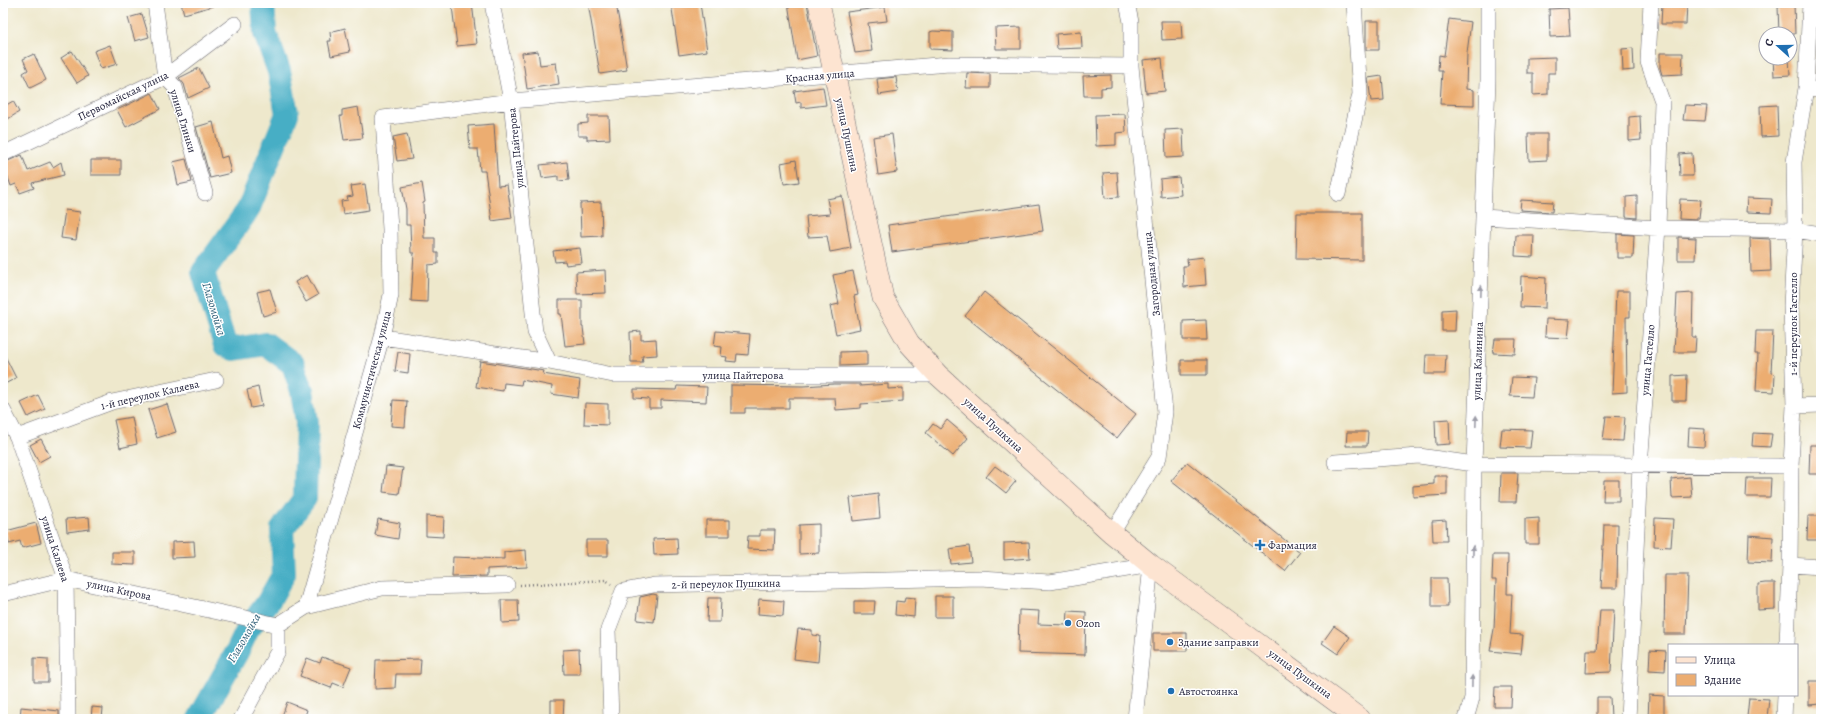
<svg xmlns="http://www.w3.org/2000/svg" width="1824" height="722" viewBox="0 0 1824 722" font-family="Alegreya,serif">
	<style>
		.lines { fill: none; stroke-linecap: round; stroke-linejoin: round }
		.river { stroke: #46aec5; stroke-width: 24 }
		.building { fill: #ecad71 }
		.minor-casing { stroke: #69676e; stroke-width: 16 }
		.secondary-casing { stroke: #69676e; stroke-width: 22 }
		.path { stroke: #69676e; stroke-width: 2.5; stroke-dasharray: 1 3; stroke-linecap: butt }
		.minor { stroke: #fff; stroke-width: 15 }
		.secondary { stroke: #fde4d1; stroke-width: 21 }
		.oneway { fill: #9c9ca7 }
		.poi-dot { fill: #1f6fb2; stroke: #fff; stroke-width: 1.5 }
		.labels { text-anchor: middle; dominant-baseline: central; stroke-width: 3; stroke-linejoin: round; paint-order: stroke }
		.street-label { font-size: 11px; fill: #22223b; stroke: #fff }
		.poi-label { font-size: 11px; fill: #22223b; stroke: #fff; text-anchor: start }
		.water-label { font-size: 12px; font-style: italic; fill: #326179; stroke: #fff }
	</style>
	<rect width="100%" height="100%" fill="#fff"/>
	<filter id="ink" filterUnits="userSpaceOnUse"><feTurbulence type="fractalNoise" baseFrequency=".025" numOctaves="2"/><feDisplacementMap in="SourceGraphic" scale="8" xChannelSelector="R" yChannelSelector="G"/><feConvolveMatrix kernelMatrix="1 2 1 2 8 2 1 2 1" color-interpolation-filters="sRGB"/></filter>
	<filter id="wash" filterUnits="userSpaceOnUse"><feTurbulence type="fractalNoise" baseFrequency=".012" numOctaves="4" result="noise"/><feDisplacementMap in="SourceGraphic" scale="16" xChannelSelector="R" yChannelSelector="G"/><feGaussianBlur stdDeviation="0.9" result="paint"/><feColorMatrix in="noise" values="0 0 0 0 0 0 0 0 0 0 0 0 0 0 0 0 0 1.4 0 .05"/><feComposite in="paint" operator="in"/></filter>
	<g filter="url(#wash)">
		<rect width="100%" height="100%" fill="#eee8cc"/>
		<g class="lines">
			<path class="river" d="M199,719L237,652L247,631L268,602L284,574L282,529L305,498L307,422L302,391L293,364L266,344L234,349L225,345L203,272L248,210L287,114L279,71L265,33L263,3"/>
		</g>
		<g id="blocks">
			<path class="building" d="M181,3H213V6L184,14Z
				M472,3L477,44L457,46L452,6Z
				M588,3H616L627,70L600,74Z
				M671,3H700L707,51L679,55Z
				M788,3H807L817,56L797,60Z
				M1662,3H1687L1686,24H1661Z
				M1794,4L1795,34H1779L1778,6Z
				M885,7L887,21L868,23L872,51L855,53L847,12Z
				M1568,8L1570,36L1550,37L1549,9Z
				M142,14L149,37L135,41L128,18Z
				M1449,19L1471,22L1467,53L1466,89L1474,90V105L1440,104L1442,71H1438L1439,55L1444,56Z
				M1161,21H1181L1182,39L1162,40Z
				M1366,21H1379V50H1366Z
				M1021,27V49H996L995,28Z
				M345,28L350,52L331,56L328,41H331L330,32Z
				M933,31L953,32V50L930,49V32Z
				M1081,32L1082,48L1057,49L1056,34Z
				M110,45L117,64L101,69L94,51Z
				M1633,48L1634,70L1623,71L1622,49Z
				M72,51L88,76L77,83L61,58Z
				M538,51L540,65L556,63L559,84L527,89L522,53Z
				M1660,53H1683L1682,74L1662,75L1660,68Z
				M34,54L46,80L30,88L23,73L28,70L23,59Z
				M1555,57V73H1548V94L1533,95V73H1527V58Z
				M1162,58L1165,91L1146,93L1143,60Z
				M1773,58H1789L1790,75L1774,76Z
				M199,68L209,88L188,98L184,84L179,78Z
				M967,73L990,74V88H966Z
				M1111,75V87L1101,88V96H1084L1083,76Z
				M1382,76L1384,100L1371,101L1368,78Z
				M896,77L898,92L879,95L877,79Z
				M823,87L826,105L801,108V102L796,103L794,91Z
				M152,93L160,109L126,127L117,110Z
				M13,101L19,112L3,122V107Z
				M1685,105L1707,106L1705,121L1683,120Z
				M1777,105L1778,136L1761,137L1760,106Z
				M358,107L363,138L344,140L340,116H342V110Z
				M1125,114L1126,132L1116,133V145L1096,146L1095,115Z
				M588,116H609L610,139L587,140V136H578V124L588,123Z
				M1640,116L1641,140L1629,141V117Z
				M213,122L221,158L227,156L231,173L210,178L196,127Z
				M494,124L498,186L507,185L512,218L492,221L485,171H480L478,149H470L468,126Z
				M1183,129L1184,157L1166,158L1165,130Z
				M407,134L412,159L397,161L393,137Z
				M892,134L897,172L878,175L873,137Z
				M1528,134H1547V160L1529,161Z
				M1692,153L1693,176H1680L1679,154Z
				M22,155L28,171L50,162L53,167L61,162L64,175L32,183L34,188L20,193L16,184L11,186L3,163Z
				M186,159L192,182L178,185L173,162Z
				M91,160H121V175H91Z
				M796,160L799,182L784,184L781,163Z
				M567,162L569,180L558,181V176L542,178L540,165Z
				M1117,172L1119,197L1105,198L1103,173Z
				M1179,177L1181,195L1161,197L1160,179Z
				M422,183L425,202L423,203L424,238H435V253H438V264L428,265L427,302L411,301L414,253H411L410,225H406V209L402,187Z
				M365,184L369,210L343,214L341,201L348,200L347,197L353,196L351,186Z
				M842,196L851,248L830,252L827,236L808,237L806,216L830,214L827,199Z
				M1637,196V218L1626,217V197Z
				M1747,198L1772,199L1771,213L1746,212Z
				M1680,199L1701,200L1699,218H1697V220L1679,219Z
				M1521,200L1553,202L1552,212L1520,210Z
				M601,202L602,236L581,237L580,203Z
				M1039,204L1043,231L892,252L888,225Z
				M65,210L80,212L76,240L61,238Z
				M1297,213H1362V260L1296,259Z
				M1617,234L1634,235L1633,258H1617Z
				M1516,235H1534L1533,257L1515,256Z
				M1678,237L1696,238L1695,260H1678Z
				M1750,238L1770,239L1771,271L1751,272Z
				M580,248L582,263L566,265L565,261L555,262L553,251Z
				M1204,257L1206,285L1184,287L1183,266H1188L1187,259Z
				M605,270L606,293L577,294L576,272Z
				M853,271L858,295L854,296L860,329L836,334L830,306L839,304L833,275Z
				M307,275L318,295L306,302L295,282Z
				M1521,276L1546,278L1545,308L1520,307Z
				M270,289L277,312L263,316L257,292Z
				M1616,291H1630V317H1626L1627,392L1612,393Z
				M984,292L1136,414L1117,438L965,316Z
				M1693,293L1692,337H1696L1695,352H1674L1677,294Z
				M559,300H582V327H583L585,344L565,346L561,314H559Z
				M1456,309L1455,331H1442V310Z
				M1546,319L1570,320L1568,338L1545,337Z
				M1206,320L1207,340H1183V321Z
				M641,331V340L656,339L657,355L642,356L643,362H631L630,332Z
				M716,331L750,334L748,355L737,354L736,362L726,361L727,357L721,356L722,347L714,346Z
				M1756,331H1773L1771,373L1775,374L1774,392L1756,391L1758,354H1755Z
				M1495,339H1516L1515,354L1493,353Z
				M867,351V365L840,366V352Z
				M3,352L16,378L3,385Z
				M398,352L410,354L408,373L395,371Z
				M1426,355H1446L1445,374H1425Z
				M1181,360H1207V375H1181Z
				M480,361L544,371L543,374L580,380L578,398L551,394L552,386L522,380L521,385L504,383L503,391L476,387Z
				M1687,375L1686,401H1672V376Z
				M1512,377L1534,378L1532,397L1510,396Z
				M834,384H860V386L888,384V389L903,388V401L861,404V408L836,410L835,398H789V408H745V413H731V385L803,386Z
				M677,386L707,387L706,402L661,400V408H649V399L634,398V389L676,390Z
				M258,387L262,406L251,408L247,390Z
				M38,395L45,409L28,417L21,403Z
				M393,400L407,401L405,427L391,426Z
				M585,403L608,404V425L584,424Z
				M167,404L176,432L157,438L148,410Z
				M1606,416L1625,417L1623,441L1603,440Z
				M132,417L137,444L120,448L114,420Z
				M1449,419L1450,444L1436,445L1435,420Z
				M947,420L968,438L953,456L926,433L933,424L940,429Z
				M1689,428L1705,429L1704,447L1688,446Z
				M1502,429L1532,430L1530,448L1500,447Z
				M1347,432H1368L1367,446H1346Z
				M1753,433L1772,434L1770,447L1752,446Z
				M41,439L50,456L39,462L30,445Z
				M1810,445H1821V474H1809Z
				M1187,462L1300,552L1285,571L1171,481Z
				M386,466L403,468L399,494L383,492Z
				M995,466L1016,481L1006,493L986,477Z
				M1501,473H1518L1516,502H1500Z
				M1434,476H1447V495L1413,497V486L1434,484Z
				M1690,477L1692,497L1672,498L1671,479Z
				M1747,478H1771L1770,497H1746Z
				M1604,480H1619V501H1603Z
				M878,494L880,518L853,521L850,498Z
				M426,516L444,517L443,537L426,536Z
				M1808,516H1821V540H1807Z
				M89,517L90,529L67,532L66,519Z
				M1539,518V544H1525V519Z
				M1655,518L1673,519L1671,547L1654,546Z
				M378,519L400,523L398,539L375,535Z
				M706,520H730V536H706Z
				M1446,520L1447,541H1433L1432,521Z
				M36,523L41,543L22,548L20,541L9,544L6,531Z
				M819,524V553L799,554V525Z
				M1604,524H1618L1617,588H1601Z
				M760,530H775L774,550L747,549L748,536H760Z
				M1749,535L1773,537L1772,563L1748,562Z
				M677,538L678,554L654,555L653,539Z
				M586,540H608V556H586Z
				M194,541L195,557L172,558V542Z
				M1029,542L1030,558L1004,560V543Z
				M969,546L971,562L951,564L949,549Z
				M526,550L527,567L487,569V576L452,577L453,557L504,559V552Z
				M112,552H135V565L112,564Z
				M1493,555H1508L1507,594H1512L1510,634L1523,635L1521,654L1490,651L1494,629L1496,580H1492Z
				M1665,575H1688L1686,634H1664Z
				M1432,578H1447L1448,607H1432Z
				M1765,583H1775V609L1758,610V584Z
				M653,594L657,595L654,622L637,620L640,597Z
				M935,596H953V617H935Z
				M905,597L915,598L914,617L895,615L896,601L904,602Z
				M708,598H721L720,622H707Z
				M759,599L784,601L783,616L758,614Z
				M501,600H518L519,622L502,623Z
				M854,601H875L874,614H854Z
				M1019,610L1039,611L1038,624L1067,625L1068,611L1086,612L1085,655L1018,653Z
				M1600,610H1614L1611,672L1586,673L1587,651H1597Z
				M1334,626L1350,637L1338,654L1322,643Z
				M798,629L812,630V635L820,636L818,662L794,659Z
				M1153,633H1187V651H1153Z
				M579,649L580,674H564L563,650Z
				M1650,650L1666,651L1665,671L1649,670Z
				M322,657L351,667L343,687L333,683L331,688L300,676L307,658L320,663Z
				M34,658L48,659V682H34Z
				M421,659L420,674H396L395,688L375,689L376,660Z
				M1809,681H1821V704L1809,705Z
				M1495,687H1512L1511,707H1494Z
				M1649,695L1664,696V719H1648Z
				M1597,697H1610L1611,718L1597,719Z
				M1749,698L1769,699L1767,718L1747,717Z
				M551,700H564L563,719H551Z
				M287,702L307,710L304,719H281Z
				M21,707L59,711V719H20Z
				M92,707L103,708L102,719H91Z"/>
		</g>
	</g>
	<g filter="url(#ink)">
		<use href="#blocks" fill-opacity="0" stroke="#69676e" stroke-width="1"/>
		<g class="lines">
			<defs>
				<path id="minor" d="M155,3L165,77L175,87L205,193
					M492,3L511,101L535,332L549,362
					M1806,88L1821,90
					M3,154L165,77L235,24
					M1338,194L1360,94L1354,3
					M1483,217L1658,228L1795,230L1821,234
					M382,337L549,362L613,375H938
					M1794,406L1821,405
					M3,410L17,437L66,579L68,719
					M17,437L112,402L216,380
					M1335,462L1419,456L1474,464L1791,466
					M1112,533L1159,457L1165,412L1131,66V22L1127,3
					M1790,565L1821,567
					M3,594L66,579L278,625
					M306,607L382,588L507,585
					M1787,645L1790,565L1791,466L1794,406L1791,306L1795,230L1794,162L1806,88L1810,3
					M241,719L278,651V625L306,607L382,337L391,295L390,229L383,118L511,101L949,64L1131,66
					M611,719L608,630L623,591L654,585L980,578L1050,582L1151,565L1135,719
					M1466,719L1472,698L1474,464L1488,80V3
					M1628,719L1640,466L1658,228L1662,101L1648,62L1651,3
					M1784,719L1785,695"/>
				<path id="secondary" d="M819,3L883,298L909,343L938,375L1112,533L1151,565L1360,719"/>
			</defs>
			<use href="#minor" class="minor-casing"/>
			<use href="#secondary" class="secondary-casing"/>
			<path class="path" d="M520,585L606,580L611,584"/>
			<use href="#minor" class="minor"/>
			<use href="#secondary" class="secondary"/>
		</g>
		<defs><path id="oneway-solid" d="M-6-.8H1V-3.2L6.5 0L1 3.2V.8H-6Z"/></defs>
		<g class="oneway">
			<use href="#oneway-solid" transform="translate(1481 291) rotate(-88)"/>
			<use href="#oneway-solid" transform="translate(1476 421) rotate(-88)"/>
			<use href="#oneway-solid" transform="translate(1473 551) rotate(-89)"/>
			<use href="#oneway-solid" transform="translate(1472 681) rotate(-89)"/>
		</g>
	</g>
	<g class="poi-dot">
		<path d="M1258 539h4v4h4v4h-4v4h-4v-4h-4v-4h4z"/>
		<circle cx="1068" cy="623" r="4"/>
		<circle cx="1170" cy="642" r="4"/>
		<circle cx="1171" cy="691" r="4"/>
	</g>
	<g class="labels">
		<g class="street-label">
			<text transform="translate(820 76) rotate(-5)">Красная улица</text>
			<text transform="translate(123 96) rotate(-26)">Первомайская улица</text>
			<text transform="translate(183 121) rotate(73)">улица Глинки</text>
			<text transform="translate(847 135) rotate(78)">улица Пушкина</text>
			<text transform="translate(516 148) rotate(-96)">улица Пайтерова</text>
			<text transform="translate(1152 274) rotate(-96)">Загородная улица</text>
			<text transform="translate(1793 324) rotate(-90)">1-й переулок Гастелло</text>
			<text transform="translate(1648 360) rotate(-85)">улица Гастелло</text>
			<text transform="translate(1478 361) rotate(-88)">улица Калинина</text>
			<text transform="translate(372 370) rotate(-75)">Коммунистическая улица</text>
			<text x="743" y="375">улица Пайтерова</text>
			<text transform="translate(150 395) rotate(-13)">1-й переулок Каляева</text>
			<text transform="translate(993 425) rotate(42)">улица Пушкина</text>
			<text transform="translate(55 549) rotate(72)">улица Каляева</text>
			<text transform="translate(726 584) rotate(-1)">2-й переулок Пушкина</text>
			<text transform="translate(119 590) rotate(12)">улица Кирова</text>
			<text transform="translate(1300 674) rotate(36)">улица Пушкина</text>
		</g>
		<g class="poi-label">
			<text x="1268" y="545">Фармация</text>
			<text x="1076" y="623">Ozon</text>
			<text x="1178" y="642">Здание заправки</text>
			<text x="1179" y="691">Автостоянка</text>
		</g>
		<g class="water-label">
			<text transform="translate(214 309) rotate(73)">Глазомойка</text>
			<text transform="translate(244 638) rotate(-60)">Глазомойка</text>
		</g>
	</g>
	<rect width="1824" height="722" fill="none" stroke="#fff" stroke-width="16"/>
	<rect x="1668" y="644" width="130" height="52" fill="#ffffff" stroke="#a7a7b1"/>
	<rect x="1676" y="657" width="20" height="6" fill="#fde4d1" stroke="#a7a7b1"/>
	<text x="1704" y="664" font-size="12" fill="#22223b">Улица</text>
	<rect x="1676" y="674" width="20" height="12" fill="#ecad71" stroke="#a7a7b1"/>
	<text x="1704" y="684" font-size="12" fill="#22223b">Здание</text>
	<g transform="translate(1778 46) rotate(291)"><circle r="19" fill="#ffffff" stroke="#a7a7b1"/>
	<path d="M0-3L7 15L0 10L-7 15Z" fill="#1f6fb2"/>
	<text y="-6" font-size="11" font-weight="bold" text-anchor="middle" fill="#22223b">С</text>
	</g>
</svg>
